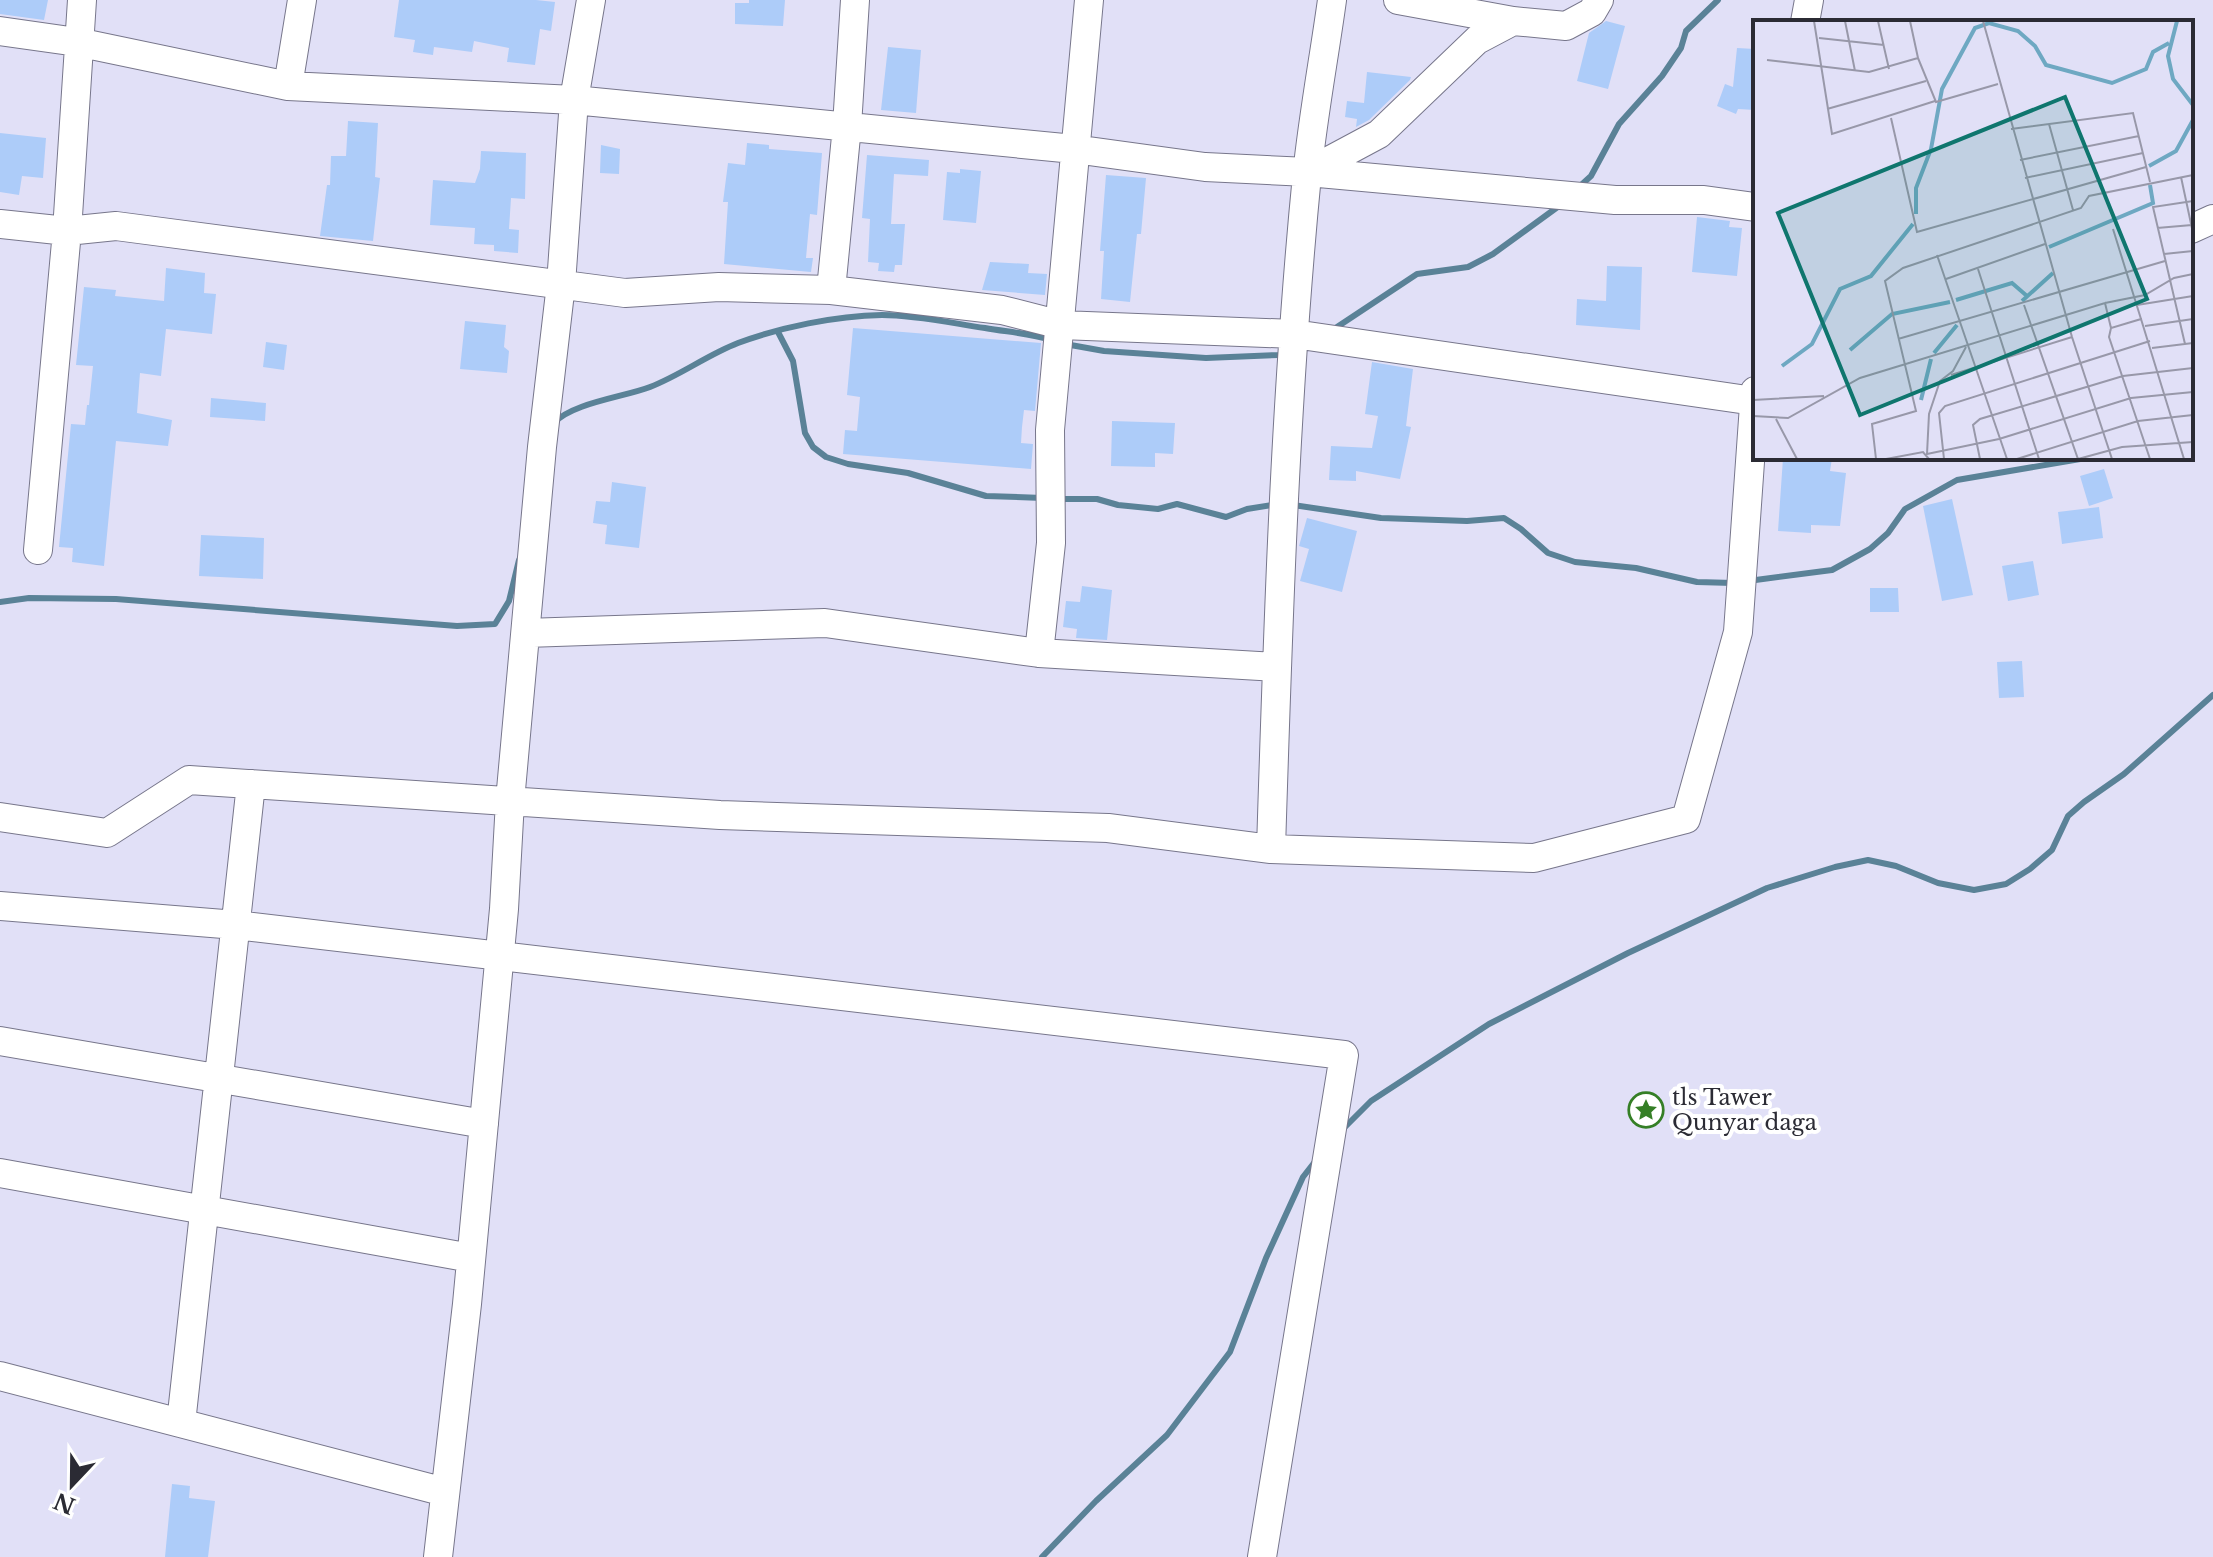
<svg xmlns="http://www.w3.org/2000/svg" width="2213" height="1557" viewBox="0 0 2213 1557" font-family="'Libre Baskerville',serif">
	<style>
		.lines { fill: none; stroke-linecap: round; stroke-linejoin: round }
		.stream { stroke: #5a8297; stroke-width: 6 }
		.building { fill: #adccf9 }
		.minor-casing { stroke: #77768b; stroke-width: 30 }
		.minor { stroke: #fff; stroke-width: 28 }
		.labels { text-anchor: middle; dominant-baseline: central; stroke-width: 8; stroke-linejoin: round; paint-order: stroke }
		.poi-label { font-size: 22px; fill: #2b2b34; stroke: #fff; text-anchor: start }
		.inset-river { fill: none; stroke: #6ea8c2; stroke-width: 4 }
		.inset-road { fill: none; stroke: #9898a9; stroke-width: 2 }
		.view { fill: #0f766e; fill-opacity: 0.15; stroke: #0f766e; stroke-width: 4 }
		.inset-edge { fill: none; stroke: #2b2b34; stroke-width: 4 }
	</style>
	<rect width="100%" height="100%" fill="#e1e0f7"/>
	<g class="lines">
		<path class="stream" d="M1579,187L1591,176L1619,124L1662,76L1681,48L1686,31L1718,0
			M1334,329L1417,274L1468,267L1493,254L1559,206
			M778,332L793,361L805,433L813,447L826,457L848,464L908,473L986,496L1043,498
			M1065,344L1104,351L1206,358L1279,355L1285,352
			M554,423C572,403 624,397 650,387C681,375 707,355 738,343C781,327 835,316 882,315C916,315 951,323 985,328C1007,332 1029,333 1051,340
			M1058,499H1097L1118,505L1158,509L1177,504L1226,517L1247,509L1278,504
			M1293,505L1381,518L1467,521L1504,518L1521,529L1548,553L1575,562L1636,568L1697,582L1733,583
			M1748,581L1832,570L1870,549L1888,533L1905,509L1957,480L2086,458
			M0,602L29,598L116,599L457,626L495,624L509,601L519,560
			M1343,1129L1371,1101L1489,1024L1628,953L1767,888L1835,867L1868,860L1896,866L1938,883L1974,890L2006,884L2030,869L2052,850L2068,816L2084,802L2124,774L2213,695
			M1042,1557L1096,1501L1167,1435L1230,1352L1266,1258L1303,1177L1317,1159"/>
	</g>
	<path class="building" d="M0,0H48L44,20L0,14Z
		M399,0H536L555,2L551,31L540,29L535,65L507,62L509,48L474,41L472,52L434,47L433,55L413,52L415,40L394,37Z
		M749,0H785L783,26L735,24V3H749Z
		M1606,21L1625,26L1608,89L1577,81L1589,33Z
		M888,47L921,50L916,113L881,110Z
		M1737,48L1755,49V110L1738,109L1736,114L1717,106L1725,84L1733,87Z
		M1367,72L1411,77L1410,80L1369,120L1356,127L1357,119L1345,117L1347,101L1364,103Z
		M348,121L378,123L375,177L380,178L373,241L320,236L327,185H330L331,156H346Z
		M0,133L46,138L43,178L22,176L19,195L0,192Z
		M747,143L769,145V149L822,153L817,215L810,214L806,258H813L811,272L724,264L728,202H723L728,163L745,165Z
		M601,145L620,149L619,174L600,173Z
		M481,151L526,153L525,199L511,198L509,229L519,230L518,253L494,251V245L474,244L475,228L430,225L433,180L475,183L480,169Z
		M867,155L929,160L928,176L894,174L891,224H905L902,265H895L894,272L878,271L879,263L868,262L870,219L862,218Z
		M960,169L981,171L976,223L943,220L947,172L960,173Z
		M1106,175L1146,178L1141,234H1137L1130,302L1101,299L1104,251H1100Z
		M1697,217L1730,221L1729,227L1742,228L1737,276L1692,272Z
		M990,262L1029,264L1028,273L1047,274L1045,295L982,290Z
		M1607,266L1642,267L1640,330L1576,325L1577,299L1606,301Z
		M166,268L205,273L204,293L216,294L212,334L166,329L161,376L140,373L137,413L172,420L168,446L116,441L104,566L72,562L73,548L59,547L71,424L85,425L87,405H89L93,366L76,365L84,287L116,290L115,296L164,301Z
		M465,321L506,325L504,347L509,351L507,373L460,369Z
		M853,328L1041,343L1035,411L1024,410L1022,427L1021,443L1033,444L1031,469L843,454L845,430L857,431L860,397L847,395Z
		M266,342L287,345L284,370L263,367Z
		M1372,362L1413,369L1406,426L1411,427L1400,479L1356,471V481L1329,480L1331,446L1372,448L1378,416L1365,414Z
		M211,398L266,403L265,421L210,417Z
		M1112,421L1175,423L1173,454L1155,453V467L1111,466Z
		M1783,458H1832L1830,471L1846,473L1840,526L1811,525V533L1778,531Z
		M2104,469L2113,498L2089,506L2080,476Z
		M612,482L646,487L639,548L605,544L607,525L593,523L596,501L610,502Z
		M1952,499L1973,595L1942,601L1923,506Z
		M2099,507L2103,538L2062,544L2058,512Z
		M1307,518L1357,531L1342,592L1300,581L1309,549L1299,546Z
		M201,535L264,538L263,579L199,576Z
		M2033,561L2039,595L2008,601L2002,566Z
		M1082,586L1112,590L1107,640L1076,638L1077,629L1063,627L1066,601L1080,602Z
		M1870,588H1898L1899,612H1870Z
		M2022,661L2024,697L1999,698L1997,662Z
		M172,1484L190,1486L189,1498L215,1501L208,1557H165Z"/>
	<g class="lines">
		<defs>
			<path id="minor" d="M302,0L288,86L574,100L1074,149L1205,167L1308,172L1615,200H1704L1755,207
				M1398,0L1513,21
				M1805,22L1809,0
				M0,31L77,42L288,86
				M1308,172L1379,134L1477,40L1513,21L1566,26L1592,12L1599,0
				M0,224L67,231L116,226L625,293L719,287L831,290L1002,310L1061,325L1294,334L1754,401
				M2191,229L2213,219
				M831,290L847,126L855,0
				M38,550L67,231L82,0
				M526,633L825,623L1039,653L1277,667
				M1039,653L1051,543L1050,430L1089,0
				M0,817L107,833L189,780L720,815L1108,828L1271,849L1534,858L1686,819L1738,632L1755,391
				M1271,849C1278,624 1285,399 1307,175C1313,116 1324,58 1332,0
				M0,906L236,925L1344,1055L1262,1557
				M0,1041L484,1124
				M0,1173L471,1258
				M0,1376L445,1492
				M181,1423L251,784
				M438,1557L467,1304L504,909L510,801L542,447L561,284L574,100L591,0"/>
		</defs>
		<use href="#minor" class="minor-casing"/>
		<use href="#minor" class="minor"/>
	</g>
	<defs>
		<symbol id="sight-ring" viewBox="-11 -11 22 22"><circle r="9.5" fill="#fff" stroke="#357f26" stroke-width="1.5"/><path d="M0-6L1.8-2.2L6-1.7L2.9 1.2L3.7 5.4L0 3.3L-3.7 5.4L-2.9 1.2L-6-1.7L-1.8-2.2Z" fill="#357f26"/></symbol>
	</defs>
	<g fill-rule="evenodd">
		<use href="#sight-ring" x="1626" y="1090" width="40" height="40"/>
	</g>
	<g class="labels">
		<g class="poi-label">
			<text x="1672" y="1097">tls Tawer<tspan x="1672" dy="25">Qunyar daga</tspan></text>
		</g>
	</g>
	<g transform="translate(1753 20)">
		<rect width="440" height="440" fill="#e1e0f7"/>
		<path class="inset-river" d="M424,1L415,36L420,59L440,85M396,146L423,131L440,100M163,194V168L178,129L189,69L222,8L236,3L265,11L282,26L293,45L359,63L393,49L400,32L416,23M296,227L400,183L397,165M203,280L259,263L274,276M269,281L300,253M97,330L139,294L197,282M181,333L204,305M29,346L59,324L87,269L118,256L160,204M168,380L178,339"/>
		<path class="inset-road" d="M61,1L79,114L182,81M92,1L102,51M125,1L136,49M157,1L165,38M230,1L319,317L359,439M66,18L131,25M14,40L116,52L165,38L183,82L245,64M74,89L173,61M138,98L164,212L393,147M296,104L320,190M258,109L380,93L397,162M267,140L386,116M428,157L440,213M272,158L390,133M404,208L439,205M360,209L388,299L358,308L356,317L397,439M411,234L440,231M184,235L254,439M225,249L286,439M193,259L292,224M352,283L392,275L421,258L440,254M271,285L325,439L369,427L440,422M384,285L440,276M388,299L431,439M392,306L440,299M145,319L412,241M432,324L400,187L440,181M213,327L200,351L187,361L176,394L174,434L246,419L378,378L440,372M399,328L440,323M198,355L319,317M0,380L71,376M0,396L35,398L107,358L352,283L358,308M23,399L44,439M123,439L119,404L163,391L132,261L150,248L328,188L336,176L440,155M133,439L170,432L176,439M191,439L186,393L192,386L397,321M227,439L220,405L227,399L370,356L440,348M264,439L385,401L440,395"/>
		<path class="view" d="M312,77L394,279L107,395L25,193Z"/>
		<rect width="440" height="440" class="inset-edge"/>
	</g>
	<g transform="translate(72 1485) rotate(202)" stroke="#ffffff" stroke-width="6" paint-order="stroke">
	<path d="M0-6L14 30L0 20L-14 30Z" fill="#2b2b34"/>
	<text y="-12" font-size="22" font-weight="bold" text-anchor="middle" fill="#2b2b34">N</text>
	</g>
</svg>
